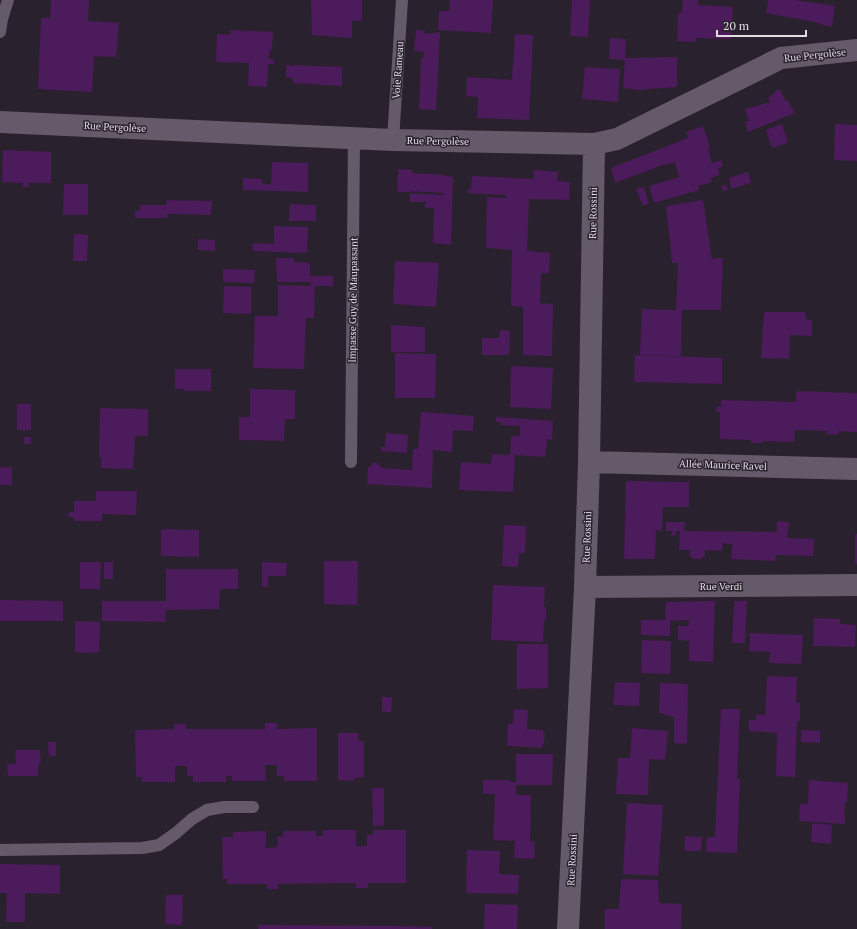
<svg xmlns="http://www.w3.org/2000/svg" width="857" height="929" viewBox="0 0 857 929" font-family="'PT Serif',serif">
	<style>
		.building { fill: #4c1b5b }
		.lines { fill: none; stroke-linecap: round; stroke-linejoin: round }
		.lane { stroke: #655a69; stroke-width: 12 }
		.street { stroke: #655a69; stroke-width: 22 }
		.labels { text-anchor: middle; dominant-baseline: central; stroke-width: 3; stroke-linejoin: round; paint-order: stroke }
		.street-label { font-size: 10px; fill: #e2dce4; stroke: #2a212e }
	</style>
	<rect width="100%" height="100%" fill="#2a212e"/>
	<path class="building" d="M51,0H89L88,21L119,23L116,57L94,56L92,92L38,89L41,18H50Z
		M311,0H362V21H352V38L312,35Z
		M450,0H493L491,33L438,30L439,11H449Z
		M572,0H590L588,37L570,36Z
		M683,0H698V5L733,7L731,39L696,38V42L677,41L678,13H682Z
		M768,0H795L835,6L832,27L823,25L815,22L766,13Z
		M230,30L273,32L272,50H270L269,59H274V64H268L267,87L248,86L249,63L216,62L217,34L230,35Z
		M416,30L425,31V34L440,32L436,110L419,109L421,58H424V52L414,51Z
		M515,34L533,35L529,120L477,118L478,97L466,96L467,77L512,80Z
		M610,38L626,39L625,58L677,57V87L637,90L623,88L625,60L609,59Z
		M286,65L294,66V65L342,67V86L293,83V78L286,77Z
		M585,67L620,69L618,102L582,99Z
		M780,89L785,100H787L795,113L748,132L745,122L749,121L745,109L770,102L769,97L776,91Z
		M782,124L788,143L772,148L766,130Z
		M835,124L857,125V161L834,160Z
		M703,126L710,147L708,148L712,163L721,160L723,167L718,168L720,175L711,178L712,182L698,186L699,190L654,203L649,186L679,177L675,162L666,165L665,164L615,183L611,168L688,138L686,132Z
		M3,150L51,152V183H28L29,187H23V183L2,182Z
		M272,162L308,163V192L243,190V178L262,179V183L271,185Z
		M398,169L412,170V173L445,175V176L453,177L451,245L433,243L434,208H425L426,202H410V193L444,195V193L411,191V192H397Z
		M534,170L558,172L557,181L570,182L569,200L529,199L527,251L550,253L549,273H541L540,303L553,304L552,356L523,355V307L511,306L512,250L486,248L487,197L506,198V195L467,193V190H471L472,176L533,179Z
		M748,172L751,183L731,189L729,178Z
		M64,184H88V215H63Z
		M726,185L728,189L723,191L721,186Z
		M644,187L649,204L643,206L636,189Z
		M167,200L212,201L211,215L167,214V218H135V211H140V205H166Z
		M703,200L712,259L723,258L721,310H682L681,356L640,355L642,309L676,310L678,263H672L666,206Z
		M290,204L316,205V221H289Z
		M274,226L308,227L307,253L253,251V243L274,244Z
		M74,234L88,235L87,261H73Z
		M198,239L215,240V251L198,250Z
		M276,258H294V262L310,263V276H333V286H315L314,318H306L304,369L253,368L255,316H278V285L311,286L310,282H277Z
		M395,261L439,263L436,307L393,304Z
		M223,269L255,270L254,283L223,282Z
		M224,286L251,287V314L223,313Z
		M764,312H805L807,320H812V336L790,335L789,359L761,358Z
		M391,325L425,327V352H391Z
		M500,330L510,331L509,355H482V338H499Z
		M395,353L436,354L435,398H395Z
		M635,355L722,358V384L634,382Z
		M511,366L553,368L551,409L510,407Z
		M175,369H211V391H184V389H175Z
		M250,389L295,390V419H285L284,441L239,440V417H250Z
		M796,391L857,393V432L839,431L838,435L826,434L827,431L795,430L794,442L763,441V443H751V440L720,439V412H716L717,406L721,407V400L796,402Z
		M17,404H31V430H17Z
		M100,408L148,409V436H135L134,457H133V469L101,468V457H99Z
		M421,412L474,416L473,431L453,430L452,452L433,450L432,488L367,484L368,467H371L372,463H378L382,468L412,470L413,449H418Z
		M496,417L553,421L552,440L547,439L545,457L515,455L513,492L459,490L461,462L491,464L492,454L510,455L511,436H520V426L501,425V422H496Z
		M386,433L408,435L407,453L381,451V447H385Z
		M24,437H31V444H24Z
		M12,467V485H0V468Z
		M626,481L689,482V507H663L662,531L656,530L655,559H624Z
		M96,491H137L136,515L102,514V521H74V517H68L69,512H74V501H96Z
		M777,521L789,522L787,538L814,539L813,556L776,555L775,561L731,559L732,544L723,543L722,551L705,550V556L701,559H693L689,555L690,550H679L680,531H676V535L671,536L672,531H666V522H685L684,531L777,532Z
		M504,525L526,526L525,553H519L518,567L502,566Z
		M161,529L199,530V557L161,556Z
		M855,534H857V564H855Z
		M324,561H358L357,605L324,604Z
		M80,562H101L100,589H80Z
		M104,562H113V579H104Z
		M262,562L287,563L286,576H268V587H262Z
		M166,569H238V589H220L219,609L166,610L165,622L102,621V601H166Z
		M493,585L545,587L544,607H546V621H544L543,642L491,640Z
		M0,600L63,601V621H0Z
		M715,601L713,662L689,661V641L678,640V626H689V620L670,621V636L641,635V620H665L666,602Z
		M734,601H747L745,643H732Z
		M814,618L840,619V624L856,625L855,647L813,646Z
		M75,621L100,622L99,653L75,652Z
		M750,633L803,635L801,664L769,663L770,652L749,651Z
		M642,640L671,641L670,674L641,673Z
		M517,644H548V688L517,689Z
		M767,676L797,677L796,702L800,703V721H797L795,777L776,776L777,733L749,731V720H756V715H765Z
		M615,682L640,683L639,706L613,705Z
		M660,683L688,684L687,744L674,743V717L659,713Z
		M382,697H392L391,712H382Z
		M514,709L528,710L527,729L543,730V733H545L544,743L542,745V748L507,746L508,724H513Z
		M721,709H740L737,779H740L737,853L706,852L707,837H715Z
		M265,723H277V729L317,728V781H284V776H277V765H265L266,781H232V776H226V782H193V776H187V766H175V782H142V777H136L135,730L174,729V724H186V729H265Z
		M632,728L668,731L665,760L649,759L648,795L616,794L618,758H630Z
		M801,730L820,731V743L801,742Z
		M338,733H358V741H364V777L354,778V781L338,780Z
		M48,742H56V756H49Z
		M15,750H40L41,763H39L38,776H8L7,764H16Z
		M516,754H553L552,785H516V795H531L530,841L535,842L534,859L514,858L515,841L493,840L495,794H483V780H510V782H516Z
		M809,780L848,783L847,803L845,802L844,815H845V824L799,821L800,804H808Z
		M372,788H384V825L373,826Z
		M627,803L663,805L658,876L623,874Z
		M812,823L832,825L831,844L811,842Z
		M323,830H356V846H367V835H373V830H406V883H368V888H356V883L278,884V889H267V884H227V879H223L222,837H233V832L266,831V848L278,847L277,837L284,836L283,831H316V836H323Z
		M685,836L702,837L701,851H685Z
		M467,850L500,851L499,874L519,875L518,894L466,893Z
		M0,864L60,865V894L25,893V922H6L7,893H0Z
		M621,879L658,880L659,903L682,904L681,929H605V909H619Z
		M166,895H183L182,925L165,924Z
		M485,904L518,905L517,929H484Z
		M258,925L396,926L432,927V929H258Z"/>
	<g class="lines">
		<path class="lane" d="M0,32L2,19L8,0
			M393,140L402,0
			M351,462L354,138
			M0,850L142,848L159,845L176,833L192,819L207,810L224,807H253"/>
		<path class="street" d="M0,122L393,140L594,144L617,139L781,58L857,50
			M589,462L857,469
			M585,587L857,585
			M568,929L585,587L589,462L594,144"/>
	</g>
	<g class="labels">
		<g class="street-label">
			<text transform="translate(815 55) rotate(-6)">Rue Pergolèse</text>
			<text transform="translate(398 70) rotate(-86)">Voie Rameau</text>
			<text transform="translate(115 127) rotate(3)">Rue Pergolèse</text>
			<text transform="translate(438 141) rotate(1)">Rue Pergolèse</text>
			<text transform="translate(593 213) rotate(-89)">Rue Rossini</text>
			<text transform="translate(353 300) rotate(-89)">Impasse Guy de Maupassant</text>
			<text transform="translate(723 465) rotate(2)">Allée Maurice Ravel</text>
			<text transform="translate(587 537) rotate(-88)">Rue Rossini</text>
			<text x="721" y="586">Rue Verdi</text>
			<text transform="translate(572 860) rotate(-87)">Rue Rossini</text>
		</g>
	</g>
	<path d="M717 30v6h89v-6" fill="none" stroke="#e2dce4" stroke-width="2"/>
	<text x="723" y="30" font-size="12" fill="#e2dce4" stroke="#2a212e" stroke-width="3" paint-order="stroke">20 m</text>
</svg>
